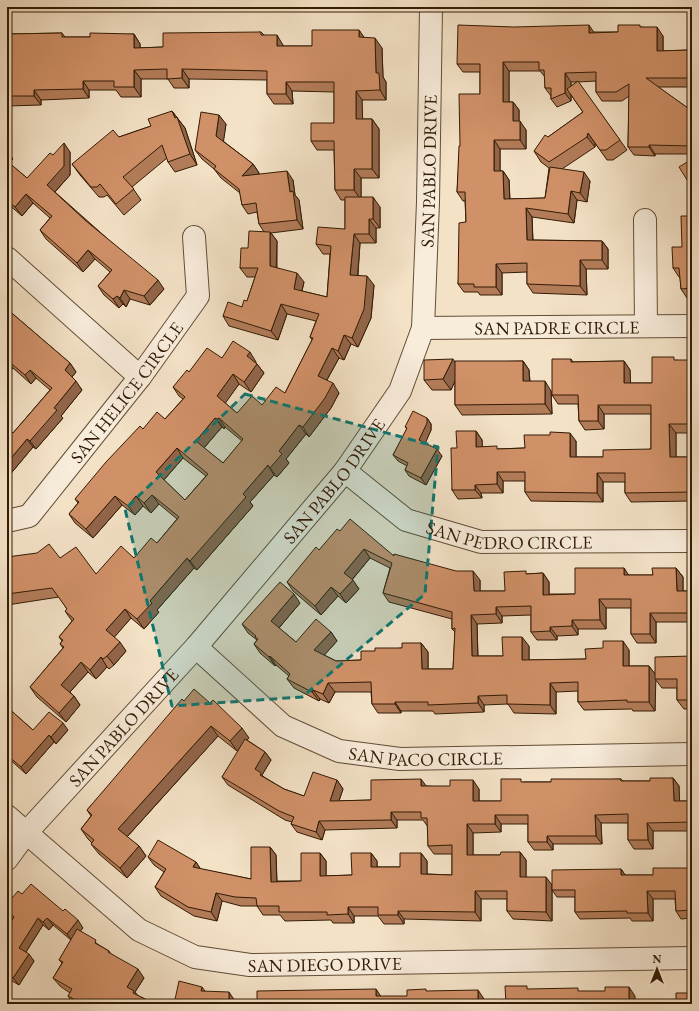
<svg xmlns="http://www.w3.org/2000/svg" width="699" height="1011" viewBox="0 0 699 1011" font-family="'EB Garamond',serif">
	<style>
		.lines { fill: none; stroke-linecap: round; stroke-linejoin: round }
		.minor-casing { stroke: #624d35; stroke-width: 24 }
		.minor { stroke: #f8ecdb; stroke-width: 22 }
		.wall { fill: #b37c59; stroke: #321b04; fill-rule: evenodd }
		.shaded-wall { fill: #926549; stroke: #321b04 }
		.building { fill: #d09068; stroke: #321b04; fill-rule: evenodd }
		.marked { fill: #0f766e; fill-opacity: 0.2; stroke: #0f766e; stroke-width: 3; stroke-dasharray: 8 5; stroke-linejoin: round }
		.labels { text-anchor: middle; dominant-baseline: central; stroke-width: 3; stroke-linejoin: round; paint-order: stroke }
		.street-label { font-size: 18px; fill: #321b04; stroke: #f8ecdb }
	</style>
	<rect width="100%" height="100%" fill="#f4e2c7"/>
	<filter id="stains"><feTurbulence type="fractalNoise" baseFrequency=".005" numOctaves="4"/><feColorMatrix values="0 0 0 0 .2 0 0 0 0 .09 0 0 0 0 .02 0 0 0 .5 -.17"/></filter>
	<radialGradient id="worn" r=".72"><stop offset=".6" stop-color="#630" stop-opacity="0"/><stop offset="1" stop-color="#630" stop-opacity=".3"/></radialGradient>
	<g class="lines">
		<defs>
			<g id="minor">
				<path d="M645,220L646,326"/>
				<path d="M7,258L140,377"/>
				<path id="s1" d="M423,328L692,326"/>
				<path id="s2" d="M345,471L406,520L481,542L692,541"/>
				<path id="s3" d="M7,521L29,516L140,377L198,296L194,237"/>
				<path id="s4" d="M196,647L283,726L339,751L400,759L692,754"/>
				<path id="s5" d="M7,816L139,930L195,957L250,965L692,958"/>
				<path id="s6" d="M7,859L26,833L196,647L345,471L400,391L423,328L428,202L431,7"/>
			</g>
		</defs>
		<use href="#minor" class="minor-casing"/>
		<use href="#minor" class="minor"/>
	</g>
	<path class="wall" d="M692,24V87H658L692,111V154H655V156L634,155L628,147L629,96L622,101H602L596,92V81L578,82L627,150L613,160H607L595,143V147L562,169L590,181L587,202L577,200L574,223L532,217L533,240L602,241L608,249V269H586L587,295L533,293L527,284V272L502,273V295H480L478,292H464L458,284L466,222L465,201H463L457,192L460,146L480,94V72H463L457,64L594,32H618L642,27L663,36V51L689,50ZM509,71H540L545,77V88L551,96V99L557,107L571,101V95L583,112L548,137L534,151L541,162L549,168L545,198L510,199L509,180L503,171H500V149H526V130L519,121V110L513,102H509ZM571,82H577L571,86Z
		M359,30L364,38L382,48L383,77L386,82V100H362V119H372L379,129V178H361V197L380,207V228H376V243H360L358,275L374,285L371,318L358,347L351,344L344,360L339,358L327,380L339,393L331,408L309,437L306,434L286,459L289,463L277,477L274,475L250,502L253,506L197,570L194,568L157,610L159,612L144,629L131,618L114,637L126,651L114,665L109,669L107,667L96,679L88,672L70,692L74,696L80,705L66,722L37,697L30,687L63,648L60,644L62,641L59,637L72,621L65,611L67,609L59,597L7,605V557L60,558L96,574L134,558L157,543L177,519L159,504L151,513L143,506L135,515L122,505L93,538L75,523L69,514L78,503L75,499L143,429L165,419L183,399L179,396L173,387L189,372L222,358L256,362V363L257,364L264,373L251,392L239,384L225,403L237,413L262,405L285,393L312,340L310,337L316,321L287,314L278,340L229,326L223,316L242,307L247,301L255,277H247L240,268L248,248L264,232L259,224L257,212L248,214L242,205L240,193L221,178L214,169L202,159L195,150L226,124L223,141L253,164L259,173L258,174L293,180L295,195L299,200L303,229L271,233L277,241V268L304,282L302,291L327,297L330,254H323L316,244L345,229V200H341L335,190L334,150H317L311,141L334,123V92L292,91L293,104H274L267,94V80L189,79V88H174L168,79H141V97H121L116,90H89V98L41,100V105L7,106V34L62,33L65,37H90L134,34L140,44V48L163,47L261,32L264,35L283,45V46H312ZM222,427L224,429L225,427L242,441L223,463L204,448ZM183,458L206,476L185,500L164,480Z
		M172,111L185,128L197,165L175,172L168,162L167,158L132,187L141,200L124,215L107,195L104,197H99L80,175L72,164L119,137L151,126Z
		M7,151L13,159L9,163L27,178L53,155L70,152V175L55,192L164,289L150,305L130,299L126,307L123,304L119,308L104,295L98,286L110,272L95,259L83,272L46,239L40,230L50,218L33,203L22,216L7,203Z
		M692,159V188L689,183Z
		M692,216V298H687L681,289L680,277H679L673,268L682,247Z
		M7,309L70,363L76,372L72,377L82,390L61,416L63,418L36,449L33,447L8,477L7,476V428L13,433L50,390L36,378L31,384L13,368L7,375Z
		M571,359L573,362L624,361L630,370V383H652L676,360L692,363V433H676V457H692V501L631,502L625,493V482H603V502L531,501L525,492V481H503V493H481L482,498L458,499L452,490L457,448L476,431L482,440V447L498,449L525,448L576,441V457H603L651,449V414H604V429L585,430L579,421L578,404H558L552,395Z
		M523,361L529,370L530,381L551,391L552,414L462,415L455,405V380L451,390H432L424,380L455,363Z
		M427,418L431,424V430L425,443L442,456L426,485L409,476L405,470L407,466L398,461L393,455L407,429L405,427Z
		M340,531L394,556L480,580V591H505L527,574L543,573L549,582V594H575L624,568L628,575H653L676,568L683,577V591H692V622H656V643H637L631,634V608H606V629H578V635L557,636V640H537L531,632V615L502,616V623L477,624L478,656H503L529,646V660L586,659L629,650V666H649L655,675L692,656V709H684L677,700V688H662L655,679V711H633L632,709L584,710L578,702V691L556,692V714L514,713L508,704L484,705V712L435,714L433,711H401V713H378L372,704L371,692H335L329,703L320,699L319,701L294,688L287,679L289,676L276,665L275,666L260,653L254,644L257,640L248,633L242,624L300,603L279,628L296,642L331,632L337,641L324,655L336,661L361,660L375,651L402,648L421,643L428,652V669H453L455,632L452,629V619L389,602L383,593L390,568L370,558L352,580L359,589L346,603L338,596L321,615L293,591L287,582L319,550Z
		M184,701L249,738L247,740L265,752L271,760L262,775L264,777L284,789L304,796L337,780L343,789L339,801L371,800L426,786L479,789V801H501L523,782H551L621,779L623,781H650L673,778L679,786V801H692V831H653V849H634L628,840V823H601L602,844H553V850H534L528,842V824H501V832L473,833V855H500L520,852L526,860V877L552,885V921L513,919L507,911V899H481V921L404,919V924H384L378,916H354V923H333L331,920L285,921L280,915H263L257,906H241L222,901L217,921L194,916L161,896L155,887L164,872L154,865L148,857L196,862L200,869L251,879L270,847L276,855L277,881H301L320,853L326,861V876L352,875L371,853L377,861V867H400L421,853L427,861V874L452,875V854H434L428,846V827L423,820H397V828L325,830L322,840L297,832L291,824L292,822L285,820L228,785L222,777L240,749L237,751L218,736L127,837L139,846L146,856L127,878L99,854L91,844L92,843L88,839L81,829L91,816L87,810Z
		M7,707L33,730H68L56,744L54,742L26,774L7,757Z
		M692,868V918L681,919L676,911L675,899H653V921H632L630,918L580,919L575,912V897H557L552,890L621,869L625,875H653Z
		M22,894L83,928L80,931L99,945L109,951L111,954L144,978L135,992L137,995L149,1001L162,1004H74L68,996L70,993L60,986L53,978L62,963L59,960L71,940L53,925L49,930L43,925L26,952L34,961L19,985L7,978V928L13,919L9,915L7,912V904Z"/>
	<path class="shaded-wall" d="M589,25L595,34L589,33Z
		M657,27L663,36V59L657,51Z
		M359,30L366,40L359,37Z
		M134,34L140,44V58L134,48Z
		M277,35L283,45V56L277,46Z
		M375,38L382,48L383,77L386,82V100L380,90L376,73Z
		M503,62L509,71V110L503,102Z
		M182,69L189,79V88L182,78Z
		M134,70L141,79V97L134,87Z
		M565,73L571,82V101L565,93Z
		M83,81L89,90V98L83,89Z
		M286,82L292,91L293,104L286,94Z
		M34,90L41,100V105L34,96Z
		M356,91L362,100L363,129L356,119Z
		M513,102L519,110V130L513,121Z
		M172,111L185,128L197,165L190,154Z
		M219,115L226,124L223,145L216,136Z
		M372,119L379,129V178L372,169Z
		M520,121L526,130V149L520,140Z
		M588,133L595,143V147L587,137Z
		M494,140L500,149V180L494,171Z
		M64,143L70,152V175L53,194L47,185Z
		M649,145L655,154V156L649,147Z
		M253,164L259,173L249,186L242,176Z
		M354,169L361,178V200L354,190Z
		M287,171L293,180L295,195L299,200L303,229L297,220L290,192Z
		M503,171L509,180L510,207L504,199Z
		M584,172L590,181L587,202L580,193Z
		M571,191L577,200L574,223L568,214Z
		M26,194L33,203L22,216L15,207Z
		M373,197L380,207V228L373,219Z
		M526,208L532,217L533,248L527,240Z
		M369,219L376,228V243L369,234Z
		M270,232L277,241L276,275L270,266Z
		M354,234L360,243L357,284L350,275Z
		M602,241L608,249V269L602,260Z
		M88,250L95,259L83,272L77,263Z
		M580,260L586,269L587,295L580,286Z
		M496,264L502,273V295L496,287Z
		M297,273L304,282L300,298L294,289Z
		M367,276L374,285L371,318L358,347L352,338Z
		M158,280L164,289L150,305L144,296Z
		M124,290L130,299L126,307L120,298Z
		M117,296L123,304L119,308L113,299Z
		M281,304L287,314L278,340L271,331Z
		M344,335L351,344L344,360L338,351Z
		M332,348L339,358L324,385L318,376Z
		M250,352L256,362L253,366L247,356Z
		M453,359L460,370L451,390L443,379Z
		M7,360L13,368L7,375Z
		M690,360L692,363V383L690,380Z
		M523,361L529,370L530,391L523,381Z
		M624,361L630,370L631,392L624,383Z
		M70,363L76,372L71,378L65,370Z
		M257,364L264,373L251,392L244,382Z
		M30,370L36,378L31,384L25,375Z
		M233,374L239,384L224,405L217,396Z
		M76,381L82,390L61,416L63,418L36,449L30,441L54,408Z
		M545,381L551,391L552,414L545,404Z
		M333,383L339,393L331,408L309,437L303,427Z
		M598,405L604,414V429L598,421Z
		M215,418L222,427L202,450L196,441Z
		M219,418L225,427L224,429L217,419Z
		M427,418L431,424V430L424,446L419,440Z
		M669,424L676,433V466L670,457Z
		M299,425L306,434L286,459L289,463L277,477L270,468L279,451Z
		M476,431L482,440L483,456L476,447Z
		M570,433L576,441V466L570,457Z
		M27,439L33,447L8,477L7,475V463Z
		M177,448L183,458L162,482L156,472Z
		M437,449L442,456L426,485L421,478Z
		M268,465L274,475L250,502L253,506L197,570L190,561L243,494Z
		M497,472L503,481V493L497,484Z
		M597,473L603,482V502L597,493Z
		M475,485L481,493L482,498L475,490Z
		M152,495L159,504L151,513L144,503Z
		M115,496L122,505L93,538L86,529Z
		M136,496L143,506L135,515L128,506Z
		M364,549L370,558L350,582L344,573Z
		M187,558L194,568L157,610L159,612L144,629L137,619L150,601Z
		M624,568L630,577L624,575Z
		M676,568L683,577V599L677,591Z
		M473,571L480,580V600L474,591Z
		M543,573L549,582V604L543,595Z
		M353,580L359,589L346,603L340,594Z
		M331,587L338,596L321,615L315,606Z
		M294,594L300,603L277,630L271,621Z
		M599,599L606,608V629L600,620Z
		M496,607L502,616V623L496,614Z
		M125,609L131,618L112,640L106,630Z
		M650,613L656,622V643L650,634Z
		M471,615L477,624L478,665L472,656Z
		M572,620L578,629V635L572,626Z
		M550,627L557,636V640L550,631Z
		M331,632L337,641L321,659L314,650Z
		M522,637L529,646V669L522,660Z
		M623,641L629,650V674L623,666Z
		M120,642L126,651L114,665L107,656Z
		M421,643L428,652V678L422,669Z
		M270,656L276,665L275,666L269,657Z
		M101,657L107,667L96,679L90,670Z
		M81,662L88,672L68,694L61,685Z
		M649,666L656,675L655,711L649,702Z
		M328,683L335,692L329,703L323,694Z
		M550,683L556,692V714L550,705Z
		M313,690L320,699L319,701L312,692Z
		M74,696L80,705L66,722L59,713Z
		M478,696L484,705V712L478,703Z
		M395,702L401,711V713L395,704Z
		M63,723L68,730L56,744L51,737Z
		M211,726L218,736L125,839L118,829Z
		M242,728L249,738L237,751L230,741Z
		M49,735L54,742L26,774L21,767Z
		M265,752L271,760L262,775L267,782L255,769Z
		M673,778L679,786L680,810L674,801Z
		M421,779L427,787L421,786Z
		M337,780L343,789L336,809L330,801Z
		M473,780L479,789V809L473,801Z
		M391,812L397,820V828L391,820Z
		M495,815L501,824V832L495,824Z
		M595,815L601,823L602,844L596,836Z
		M319,821L325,830L322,840L316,832Z
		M647,823L653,831V849L648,840Z
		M467,824L473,833V863L467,855Z
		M547,836L553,844V850L547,842Z
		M139,846L146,856L127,878L120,868Z
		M270,847L276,855L277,890L271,882Z
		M520,852L526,860V885L520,877Z
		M320,853L326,861V885L320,876Z
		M371,853L377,861V875L371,867Z
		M421,853L427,861V883L421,874Z
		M196,862L202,871L193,867Z
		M621,869L626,876L621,875Z
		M546,877L552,885V921L546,912Z
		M475,891L481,899V921L475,912Z
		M647,891L653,899V921L648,913Z
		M216,893L222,901L217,921L211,912Z
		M348,907L354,916V923L348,914Z
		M398,911L404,919V924L398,915Z
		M38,918L43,925L24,955L19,948Z
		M47,918L53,925L49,930L43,922Z
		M78,920L83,928L72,941L67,934Z
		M29,954L34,961L19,985L13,978Z
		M138,969L144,978L135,992L140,999L127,987Z
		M202,987L208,995L201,991Z
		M629,987L635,996V1004H629Z
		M376,989L382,998L376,996Z
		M478,990L484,999V1004H478Z
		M229,992L235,1001V1004H229Z"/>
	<path class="building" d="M689,24H692V78H646L692,111V146L649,145V147H628L629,84L616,92H596V72L565,73V93L551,99V88H545L544,70H539V62H503V102H513V121H520V140H494V171H503L504,199L545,198L550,167L584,172L580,193L571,191L568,214L526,208L527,240L602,241V260H580V286L527,284V263L496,264V287H474V284H458L459,223L466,222L465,192H457L459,146H460L459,94H480V64H457L458,25L514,27L589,25V33L618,32V25H640V27H657V51L689,50Z
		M312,30H359V37L375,38L376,73H379L380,90L356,91V119H372V169H354V190H335L334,141H311V123H334V82H286V94H267V71L182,69V78L167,79V69L134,70V87H114V81H83V89L34,90V96H7V34L62,33V37H90V33L134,34V48L163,47V33L261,32V35H277V46H312Z
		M578,81L620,140L606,150H600L588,133L587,137L549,162L534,151L545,135L548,137L583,112L567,89Z
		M172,111L175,118L177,117L190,154L168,162L162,145L123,177L134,189L116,204L100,184L97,187H91L72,164L113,130L119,137L151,126L148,119Z
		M201,112L219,115L216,136L253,164L242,176L287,171L290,192L293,191L297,220L259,224L256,203L242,205L239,189L214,169L216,166L195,150Z
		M64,143V166L47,185L86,221L158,280L144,296L124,290L120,298L117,296L113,299L98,286L112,270L88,250L77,263L40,230L52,216L26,194L15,207L7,200V161L27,178L50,153L53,155Z
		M692,159V181L689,183L679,167Z
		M345,197H373V219H369V234H354L350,275L367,276L364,309L352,338L344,335L338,351L332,348L318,376L333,383L325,398L303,427L299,425L279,451L282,454L270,468L268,465L243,494L246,497L190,561L187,558L150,601L152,603L137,619L125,609L106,630L120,642L107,656L103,659L101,657L90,670L81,662L61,685L74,696L59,713L30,687L64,647L60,644L63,640L59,637L74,619L65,611L67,609L52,588L7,594V557L37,553L49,544L60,558L76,547L96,574L121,546L134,558L151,538L157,543L179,517L152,495L144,503L136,496L128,506L115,496L86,529L69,514L79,502L75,499L106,462L140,426L143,429L157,412L165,419L185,397L173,387L187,370L189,372L207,348L222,358L233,341L250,352L247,356L257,364L244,382L233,374L217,396L237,413L252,396L262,405L276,387L285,393L313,338L310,337L319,314L281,304L271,331L223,316L228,302L242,307L244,300L247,301L258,268H240L241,248H248L249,231L270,232V266L297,273L294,289L327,297L331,246L316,244L318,227L345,229ZM215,418L217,419L219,418L243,439L223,463L196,441ZM177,448L208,474L185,500L156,472Z
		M681,216H692V288L681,289L679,268H673L672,247H682Z
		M7,309L70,363L65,370L76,381L54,408L57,410L30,441L27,439L7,463V428L13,433L52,388L30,370L25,375L7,360Z
		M652,357H674V360H690V380H692V424H669L670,457H692V492L625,493V473H597V493L525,492V472H497V484L475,485V490H452L451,448H457L456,431H476V447L497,446V449L525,448L524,435H550V432L570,433V457H603V450L651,449V405H598V421H579L578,395H552V359H571V362L624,361V383H652Z
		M453,359L443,379L424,380V360Z
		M455,361H523V381H545V404L455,405Z
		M413,411L427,418V423L419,440L437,449L421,478L405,470L408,463L393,455L407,428L405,427Z
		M350,519L394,556V554L456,571H473L474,591H505L504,572L526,571V574L543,573V595L575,594V568H624V575H653L652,568H676L677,591H692V613H650V634H631V599H599L600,620H572V626L550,627V631L531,632V606L496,607V614L471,615L472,656H503L502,637H522V660L586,659L585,649L603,648V641H623V666H649V702H627V700L578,702V682L550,683V705L507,704V695L478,696V703L428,705V702H395V704H372L371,682L328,683L323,694L313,690L312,692L287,679L290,674L270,656L269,657L254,644L258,639L255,637L256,636L242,624L280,582L294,594L271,621L296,642L316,619L331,632L314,650L336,661L361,660V651H375V648H402V643H421L422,669H453L455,628L452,629V612L383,593L392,563L364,549L344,573L353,580L340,594L331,587L315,606L287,582L316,547L319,550L337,529L340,531Z
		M692,656V700H677V679H655V657Z
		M194,689L210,703L213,700L242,728L230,741L211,726L118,829L139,846L120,868L91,844L94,840L81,829L92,815L87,810L182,699L184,701Z
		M7,707L33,730L49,712L63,723L51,737L49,735L21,767L7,755Z
		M245,739L265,752L255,769L261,773L260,775L284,789L304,796L313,772L337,780L330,801L371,800V780L421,779V786H450V780H473V801H501V779H521V782H551V779H621V781H650V778H673L674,801H692V822L647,823L648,840H628V814L595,815L596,836H547V842H528V815H495V824H467V855H500L501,852H520V877H546V912L507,911V891H475V912L398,911V915H378V907H348V914L327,915V912H279V906H257L256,898L235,897L216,893L211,912L188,907L155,887L166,869L148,857L158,840L196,862L193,867L251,879V847H270L271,882L301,881V853H320V876L352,875L351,853H371V867H400V853H421V874L452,875V845L428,846L427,818H421V812H391V820L319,821L316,832L291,824L294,817L279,811L222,777Z
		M653,868H692V910L676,911L675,891H647L648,913H627V911L575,912V890H552V870L621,869V875H653Z
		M31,884L63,911L65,909L78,920L67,934L47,918L43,922L38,918L19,948L29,954L13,978L7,974V928L14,917L7,910V904L18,891L22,894Z
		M77,929L96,940L95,943L109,951L108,952L138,969L127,987L134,991L133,993L149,1001L162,1004H91L87,1002L85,1004H83L68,996L72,989L53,978L63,962L59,960Z
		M179,981L202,987L201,991L229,992V1004H174Z
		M505,986H527V989L578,988V991H605V987H629V1004H506Z
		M376,989V996H407V990L426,989V991L478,990V1004H257V991Z
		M676,993H692V1004H676Z"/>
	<path class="marked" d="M245,394L438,447L425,594L302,697L172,706L125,509Z"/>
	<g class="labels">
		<g class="street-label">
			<text stroke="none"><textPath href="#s6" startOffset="836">SAN PABLO DRIVE</textPath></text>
			<text stroke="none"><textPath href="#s1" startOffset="134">SAN PADRE CIRCLE</textPath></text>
			<text stroke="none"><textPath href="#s3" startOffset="180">SAN HELICE CIRCLE</textPath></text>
			<text stroke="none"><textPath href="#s6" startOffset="500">SAN PABLO DRIVE</textPath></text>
			<text stroke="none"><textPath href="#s2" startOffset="184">SAN PEDRO CIRCLE</textPath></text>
			<text stroke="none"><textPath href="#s6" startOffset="176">SAN PABLO DRIVE</textPath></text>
			<text stroke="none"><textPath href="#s4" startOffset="266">SAN PACO CIRCLE</textPath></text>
			<text stroke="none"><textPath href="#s5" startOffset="367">SAN DIEGO DRIVE</textPath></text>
		</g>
	</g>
	<rect width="699" height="1011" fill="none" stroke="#f4e2c7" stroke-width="24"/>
	<rect x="8" y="8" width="683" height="995" fill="none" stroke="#321b04" stroke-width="2"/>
	<rect x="12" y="12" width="675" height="987" fill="none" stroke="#321b04"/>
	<g transform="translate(657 969)" stroke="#f8ecdb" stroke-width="3" paint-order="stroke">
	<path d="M0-3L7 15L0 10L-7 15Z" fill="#321b04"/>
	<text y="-6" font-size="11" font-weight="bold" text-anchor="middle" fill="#321b04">N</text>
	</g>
	<rect width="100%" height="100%" filter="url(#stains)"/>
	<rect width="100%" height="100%" fill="url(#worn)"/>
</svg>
